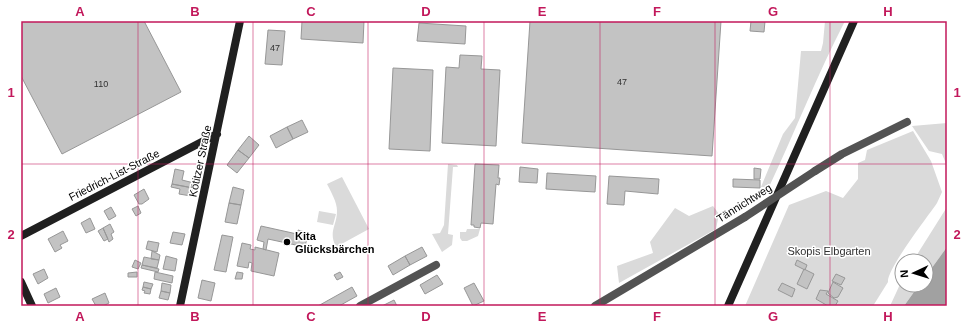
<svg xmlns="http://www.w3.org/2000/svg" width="968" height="327" viewBox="0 0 968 327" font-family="Helvetica,sans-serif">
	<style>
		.green { fill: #dadada }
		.water { fill: #a1a1a1 }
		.building { fill: #c3c3c3; stroke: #979797 }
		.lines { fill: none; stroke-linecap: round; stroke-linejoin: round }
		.street { stroke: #535353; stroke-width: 8 }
		.secondary { stroke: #202020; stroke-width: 8 }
		.street-bridge { stroke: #535353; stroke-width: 8 }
		.grid { fill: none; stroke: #c2185b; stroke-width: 1; stroke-opacity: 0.55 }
		.poi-dot { fill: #000; stroke: #fff; stroke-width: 1.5 }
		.labels { text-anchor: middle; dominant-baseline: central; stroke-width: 3; stroke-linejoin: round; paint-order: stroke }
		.number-label { font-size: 9px; fill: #313131 }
		.street-label { font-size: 11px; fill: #000; stroke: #fff }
		.poi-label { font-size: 11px; font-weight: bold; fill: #000; stroke: #fff; text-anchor: start }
		.park-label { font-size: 11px; fill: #313131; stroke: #fff }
		.neatline { fill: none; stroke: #c2185b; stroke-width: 1.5 }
		.grid-label { font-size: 13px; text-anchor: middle; font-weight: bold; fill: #c2185b }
	</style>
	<rect width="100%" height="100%" fill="#fff"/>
	<path class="green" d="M825,21H845C817,75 795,132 769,187H761L783,134L795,118L801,51H821L823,43Z
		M947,123V166L942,154L929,151L912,126Z
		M913,131L931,161L942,192L937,203C929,215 886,270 888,282L873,306H745L789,205L826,191L843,198L858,179V163L865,160L867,150Z
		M448,164L457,165L458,167H453L448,234L453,235L452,245L442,252L432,234L440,233L444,225Z
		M342,177L369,229L336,247C328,231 337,226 337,211C337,202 331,192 327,184Z
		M713,206L719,214L716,229L619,283L617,266L653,253L650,242L675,208L689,216Z
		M947,207V247L926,276V261H913Z
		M319,211L336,214L333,225L317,222Z
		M467,229H480L478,236L467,241H462L460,238V232H466Z
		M902,280V285H919L904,306H890Z"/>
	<path class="water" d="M947,247V306H904L919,285H926V276Z"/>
	<path class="building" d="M21,21H144L181,92L62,154L21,76Z
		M302,21H364L363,43L301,39Z
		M530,21H721L712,156L522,143Z
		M751,21H765L764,32L750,31Z
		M419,23L466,26L465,44L417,41Z
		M268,30L285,31L282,65L265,64Z
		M460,55L482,56L481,69L500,70L496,146L442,143L446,67L459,68Z
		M393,68L433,70L430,151L389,149Z
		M302,120L308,132L293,139L287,127Z
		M287,127L293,139L276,148L270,136Z
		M249,136L259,145L249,158L238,150Z
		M238,150L249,158L237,173L227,165Z
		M475,164L499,165L498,178H500L499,185L496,184L493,224L481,223L480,228L474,227V225H471Z
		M520,167L538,169L537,183L519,182Z
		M754,168L761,169L760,179H754Z
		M175,169L184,171L182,180L194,183L193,188L172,184Z
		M547,173L596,176L595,192L546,189Z
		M609,176L659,179L658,194L625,191L624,205L607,204Z
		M733,179L760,180V188L733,187Z
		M172,184L193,188L191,196L179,194L180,189L171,187Z
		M233,187L244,190L241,205L229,203Z
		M144,189L149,199L142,204H139L134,195Z
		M229,203L241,205L237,224L225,222Z
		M138,206L141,213L136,216L132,209Z
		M111,207L116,216L109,220L104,211Z
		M90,218L95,229L86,233L81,223Z
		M110,224L114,232L111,234L113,239L109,242L103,228Z
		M261,226L297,234L298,230L308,233L305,247L268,239L266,250L263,249L264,242L257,240Z
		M103,228L108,239L104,241L98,231Z
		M63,231L68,241L60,245L62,248L55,252L48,239Z
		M173,232L185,234L182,245L170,243Z
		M222,235L233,237L226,272L214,270Z
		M148,241L159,243L157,252L146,249Z
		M242,243L251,245L250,249L255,250V247L279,253L274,276L251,271L252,263L249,262L248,268L237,266Z
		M422,247L427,256L410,265L405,256Z
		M152,251L160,255L159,260L151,259Z
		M166,256L177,259L175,271L163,269Z
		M405,256L410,265L393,275L388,266Z
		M144,257L159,260L157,268L142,265Z
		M135,260L141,263L138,269L132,267Z
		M797,260L807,265L805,270L795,265Z
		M142,265L159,269L158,272L141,268Z
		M44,269L48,278L38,284L33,274Z
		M804,269L814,274L807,289L797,284Z
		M137,272V277H128V273Z
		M155,272L173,276L172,283L154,279Z
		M237,272L243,273L242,279H235Z
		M340,272L343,277L337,280L334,275Z
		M836,274L845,278L841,285L832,281Z
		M437,275L443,284L425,294L420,285Z
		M202,280L215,283L211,301L198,298Z
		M144,282L153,284L151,289L143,287Z
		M833,282L843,288L838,297L834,298L828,293Z
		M162,283L171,285L170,293L161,291Z
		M474,283L484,301L473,306L464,288Z
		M782,283L795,289L792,297L778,290Z
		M143,287L151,289L150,294L144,293L145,291L142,290Z
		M352,287L357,296L339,306H318Z
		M56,288L60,297L48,303L44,294Z
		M820,290L828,291L826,294L838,301L835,306H828L816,299Z
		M161,291L170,293L168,300L159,298Z
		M105,293L109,303L103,306H96L92,299Z
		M394,300L397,306H382Z"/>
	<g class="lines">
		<path class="street" d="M815,171L842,154L907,122
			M360,306L436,265
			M595,306L745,217"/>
		<path class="secondary" d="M21,236L217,134
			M21,282L32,306
			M180,306L240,21
			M728,306L854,21"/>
		<path class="street-bridge" d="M745,217L815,171"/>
	</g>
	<path class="grid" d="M138,21V306M253,21V306M368,21V306M484,21V306M600,21V306M715,21V306M830,21V306M21,164H947"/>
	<circle class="poi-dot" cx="287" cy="242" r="4"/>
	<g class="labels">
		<g class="number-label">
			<text x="275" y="48">47</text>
			<text x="622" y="82">47</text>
			<text x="101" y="84">110</text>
		</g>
		<g class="street-label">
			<text transform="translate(200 161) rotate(-78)">Kötitzer Straße</text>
			<text transform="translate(114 175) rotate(-27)">Friedrich-List-Straße</text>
			<text transform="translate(744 203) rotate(-32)">Tännichtweg</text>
		</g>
		<g class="poi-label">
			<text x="295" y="236">Kita<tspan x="295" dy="13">Glücksbärchen</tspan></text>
		</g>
		<g class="park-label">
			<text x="829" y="251">Skopis Elbgarten</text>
		</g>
	</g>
	<rect width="968" height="327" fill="none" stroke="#ffffff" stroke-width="44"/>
	<g transform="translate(914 273) rotate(266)"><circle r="19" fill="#ffffff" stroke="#999999"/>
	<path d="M0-3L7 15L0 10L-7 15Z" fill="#000000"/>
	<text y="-6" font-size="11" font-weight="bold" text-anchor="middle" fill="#000000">N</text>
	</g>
	<rect x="22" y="22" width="924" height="283" class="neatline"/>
	<g class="grid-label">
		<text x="80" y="16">A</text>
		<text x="195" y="16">B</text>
		<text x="311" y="16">C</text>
		<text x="426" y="16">D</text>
		<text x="542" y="16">E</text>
		<text x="657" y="16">F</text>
		<text x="773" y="16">G</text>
		<text x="888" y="16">H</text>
		<text x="11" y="97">1</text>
		<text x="957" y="97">1</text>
		<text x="11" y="239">2</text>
		<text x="957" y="239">2</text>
		<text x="80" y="321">A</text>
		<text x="195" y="321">B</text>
		<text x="311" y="321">C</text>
		<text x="426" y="321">D</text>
		<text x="542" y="321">E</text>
		<text x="657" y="321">F</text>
		<text x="773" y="321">G</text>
		<text x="888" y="321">H</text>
	</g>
</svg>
